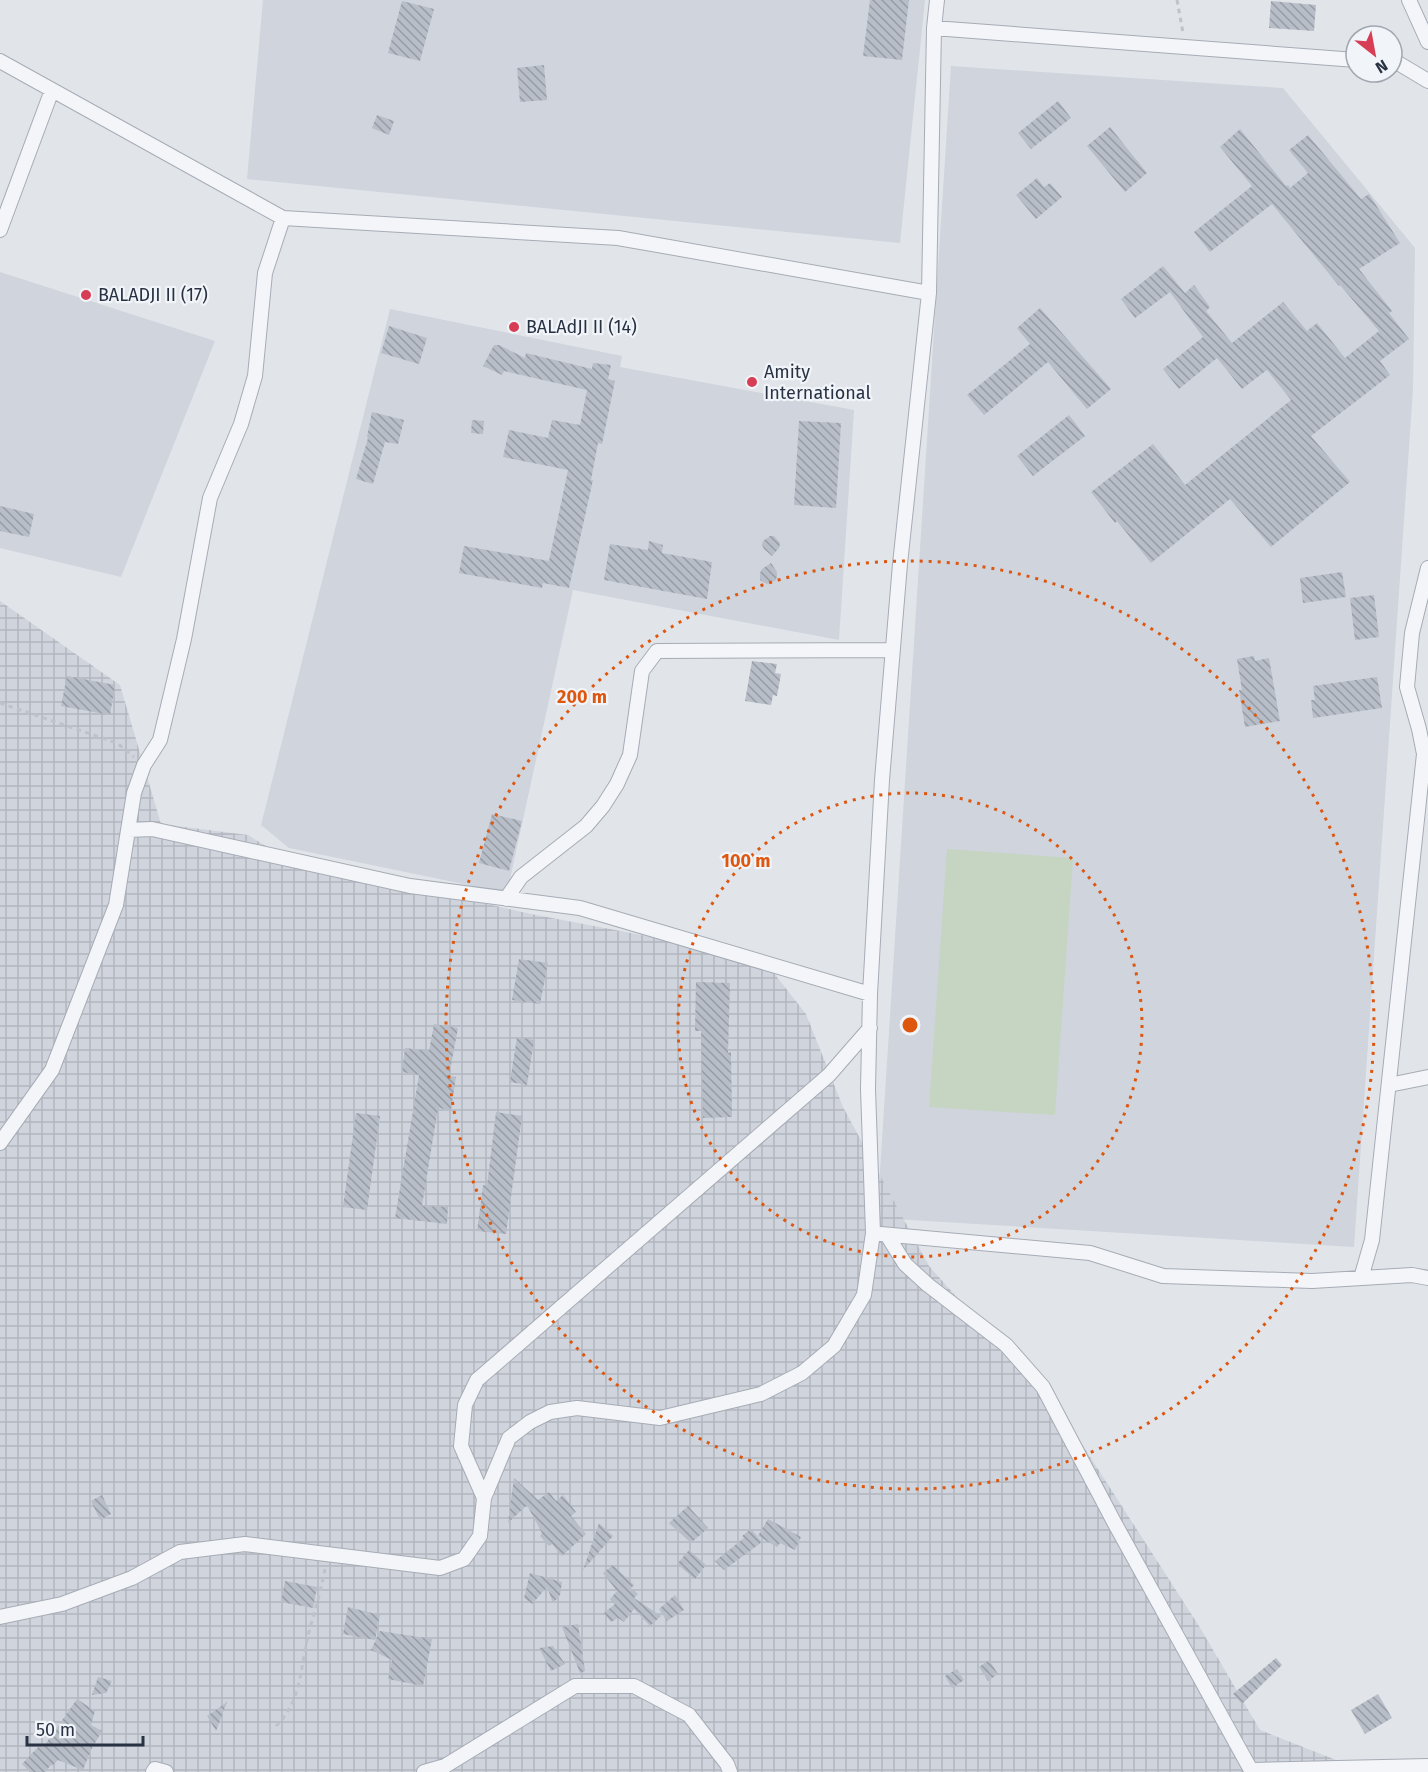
<svg xmlns="http://www.w3.org/2000/svg" width="1428" height="1772" viewBox="0 0 1428 1772" font-family="'Fira Sans',sans-serif">
	<style>
		.built { fill: #cfd4dd }
		.industrial { fill: url(#industrial-grid) }
		.pitch { fill: #c6d5c1 }
		.building { fill: url(#building-back-hatch) }
		.lines { fill: none; stroke-linecap: round; stroke-linejoin: round }
		.street-casing { stroke: #a6acb5; stroke-width: 16 }
		.path { stroke: #bfc2c9; stroke-width: 3; stroke-dasharray: 4.5 4.5; stroke-linecap: butt }
		.street { stroke: #f4f5f8; stroke-width: 14 }
		.ring { fill: none; stroke: #de570f; stroke-width: 3; stroke-dasharray: 3 6 }
		.poi-dot { fill: #d73e55; stroke: #f1f4f8; stroke-width: 2 }
		.labels { text-anchor: middle; dominant-baseline: central; stroke-width: 4.5; stroke-linejoin: round; paint-order: stroke }
		.poi-label { font-size: 18px; fill: #283243; stroke: #f1f4f8; text-anchor: start }
		.centre { fill: #de570f; stroke: #f1f4f8; stroke-width: 3 }
		.ring-label { font-size: 18px; text-anchor: middle; font-weight: bold; fill: #de570f; stroke: #f1f4f8; stroke-width: 4.5; stroke-linejoin: round; paint-order: stroke }
	</style>
	<defs>
		<pattern id="industrial-grid" width="8" height="8" patternUnits="userSpaceOnUse" patternTransform="scale(1.5)"><rect width="8" height="8" fill="#cfd4dd"/><path d="M0 4h8M4 0v8" fill="none" stroke="#b2b6bf"/></pattern>
		<pattern id="building-back-hatch" width="6" height="6" patternUnits="userSpaceOnUse" patternTransform="scale(1.5)"><rect width="6" height="6" fill="#b8bec8"/><path d="M-1 5l2 2M0 0l6 6M5-1l2 2" fill="none" stroke="#969ba4"/></pattern>
	</defs>
	<rect width="100%" height="100%" fill="#e1e5ea"/>
	<path class="built" d="M263,0H925L900,243L247,179Z
		M951,66L1283,88L1415,248L1413,389L1354,1247L877,1218Z
		M0,272L215,341L121,577L0,548Z
		M390,309L622,356L620,367L854,410L839,640L573,590L507,893L289,848L261,825Z"/>
	<path class="industrial" d="M0,601L120,685L161,824L248,835L296,865L401,884L531,914L762,958L806,1014L843,1107L929,1266L1067,1421L1199,1626L1260,1730L1349,1765L1428,1772H0Z"/>
	<path class="pitch" d="M947,849L1073,858L1055,1115L929,1107Z"/>
	<path class="building" d="M870,0H909L902,60L863,56Z
		M402,1L434,9L420,61L388,53Z
		M1271,1L1316,5L1314,31L1269,28Z
		M544,65L547,100L520,102L517,68Z
		M1058,101L1071,118L1031,149L1018,133Z
		M377,115L394,121L389,135L372,128Z
		M1110,127L1147,173L1125,192L1087,146Z
		M1240,129L1286,186L1288,185L1290,188L1308,173L1289,150L1308,135L1361,199L1369,194L1400,243L1359,269L1392,311L1389,313L1409,339L1380,361L1390,375L1311,436L1350,482L1271,547L1230,499L1151,563L1117,521L1115,523L1091,492L1153,444L1185,485L1291,400L1267,370L1242,389L1217,358L1179,389L1163,369L1203,337L1170,292L1135,318L1121,299L1163,266L1185,293L1194,285L1210,307L1206,311L1232,343L1283,302L1307,331L1317,323L1345,358L1379,331L1340,285L1339,286L1272,204L1210,252L1194,232L1252,186L1220,147Z
		M1037,178L1044,187L1050,183L1062,197L1036,219L1016,195Z
		M1040,308L1111,389L1087,409L1048,362L984,415L967,395L1030,344L1017,328Z
		M389,326L427,338L419,364L381,353Z
		M494,345H499L525,358L526,353L592,369L593,363L611,365L608,379L615,381L602,444L598,443L591,480H593L569,588L543,583L542,588L459,573L464,546L549,561L568,470L503,457L509,430L548,438L552,420L580,425L587,390L504,371L502,375L483,366Z
		M372,412L404,420L398,444L385,442L373,484L356,479L368,438L367,437Z
		M1069,415L1085,436L1033,476L1017,456Z
		M472,420L484,421L483,434L471,433Z
		M799,421L841,423L836,508L794,505Z
		M0,506L34,514L29,537L0,531Z
		M770,536H774L780,543L779,548L772,556L764,549L762,545L763,541Z
		M649,541L663,545L662,553L712,562L707,599L604,580L610,544L648,550Z
		M771,563L777,572V577L775,581L767,584L760,580V573L762,569Z
		M1342,572L1346,597L1303,603L1300,578Z
		M1374,595L1379,637L1355,640L1350,598Z
		M1254,656L1255,661L1269,658L1280,721L1245,727L1239,690H1242L1237,659Z
		M752,661L777,664L775,673L781,674L777,696L773,695L771,705L745,701Z
		M67,676L115,685L110,715L61,706Z
		M1377,677L1382,708L1313,718L1311,700H1315L1313,686Z
		M492,814L522,821L509,871L479,863Z
		M519,959L548,963L540,1004L512,1000Z
		M696,982L730,983L728,1053L731,1052L732,1117L703,1118L701,1031H695Z
		M434,1024L458,1028L449,1076L456,1077L451,1110L438,1108L422,1206L448,1207L447,1224L395,1218L419,1075L402,1072L405,1048L429,1051Z
		M517,1037L534,1040L527,1085L510,1082Z
		M496,1112L522,1116L506,1234L477,1231L483,1185L487,1186Z
		M356,1113L380,1116L367,1210L343,1207Z
		M514,1478L538,1500L549,1492L556,1501L563,1495L576,1512L571,1516L586,1534L562,1556L552,1544L549,1546L540,1536L542,1533L527,1505L508,1523Z
		M102,1495L111,1514L100,1520L91,1501Z
		M688,1506L708,1528L691,1543L669,1523Z
		M768,1519L801,1537L795,1550L780,1543L777,1547L758,1536Z
		M599,1523L613,1536L583,1570Z
		M751,1529L762,1542L724,1570L715,1561L744,1538L742,1536Z
		M689,1550L706,1565L695,1579L677,1564Z
		M613,1565L634,1585L631,1588L638,1594L634,1598L661,1616L650,1626L634,1609L624,1622L618,1618L611,1622L604,1613L615,1604L610,1599L617,1591L603,1573Z
		M530,1573L562,1582L560,1595L553,1603L547,1587L532,1604L524,1598Z
		M285,1581L317,1587L313,1608L281,1602Z
		M675,1595L684,1610L667,1621L659,1609Z
		M348,1607L380,1615L375,1640L343,1634Z
		M578,1624L585,1671L580,1673L562,1627Z
		M380,1631L432,1639L423,1686L388,1679L392,1660L371,1650Z
		M553,1646L565,1664L551,1671L539,1648Z
		M1276,1658L1282,1665L1242,1704L1233,1694Z
		M989,1660L998,1674L988,1681L979,1667Z
		M957,1669L964,1680L952,1688L945,1676Z
		M98,1677L112,1681L106,1693L92,1695Z
		M1378,1694L1392,1718L1365,1734L1351,1710Z
		M77,1699L95,1711L91,1725L102,1731L91,1750L83,1770L58,1760L52,1766L51,1765L45,1772H30L22,1764L41,1744L44,1746Z
		M227,1702L216,1731L207,1716Z"/>
	<g class="lines">
		<defs>
			<path id="street" d="M1409,0L1428,42
				M934,28L1356,60
				M0,61L283,218L618,238L929,293
				M1392,63H1398L1428,81
				M0,230L52,90
				M128,830L152,829L410,886L580,908L870,994
				M506,899L521,877L586,826L603,806L617,784L630,755L642,671L657,651L892,650
				M1389,1085L1428,1077
				M0,1143L52,1070L116,905L134,793L144,765L160,740L184,639L210,498L241,424L255,376L265,273L283,218
				M881,1234L1090,1253L1163,1276L1312,1281L1412,1275L1428,1278
				M887,1235L905,1264L928,1285L1006,1345L1043,1387L1114,1522L1252,1772
				M1361,1278L1372,1240L1424,754L1419,729L1407,687L1412,633L1428,568
				M484,1498L461,1446L465,1405L477,1380L829,1075L870,1028
				M0,1617L62,1604L132,1578L180,1552L245,1544L440,1568L464,1559L480,1536L484,1498L509,1438L530,1422L550,1412L577,1408L660,1418L761,1394L802,1373L834,1346L864,1295L873,1233L868,1089L870,994L882,780L900,564L929,293L934,28L937,0
				M1252,1770L1428,1766
				M153,1772L155,1769L166,1772
				M424,1772L445,1766L575,1686H634L689,1715L727,1764L730,1772"/>
		</defs>
		<use href="#street" class="street-casing"/>
		<path class="path" d="M1177,0L1183,33
			M0,703L117,743L134,757
			M276,1726C303,1700 300,1665 309,1632C315,1610 321,1590 325,1569"/>
		<use href="#street" class="street"/>
	</g>
	<g class="ring">
		<circle cx="910" cy="1025" r="232"/>
		<circle cx="910" cy="1025" r="464"/>
	</g>
	<g class="poi-dot">
		<circle cx="86" cy="295" r="6"/>
		<circle cx="514" cy="327" r="6"/>
		<circle cx="752" cy="382" r="6"/>
	</g>
	<g class="labels">
		<g class="poi-label">
			<text x="98" y="295">BALADJI II (17)</text>
			<text x="526" y="327">BALAdJI II (14)</text>
			<text x="764" y="372">Amity<tspan x="764" dy="21">International</tspan></text>
		</g>
	</g>
	<circle cx="910" cy="1025" r="9" class="centre"/>
	<g class="ring-label">
		<text x="582" y="703">200 m</text>
		<text x="746" y="867">100 m</text>
	</g>
	<g transform="translate(1374 54) rotate(149)"><circle r="28" fill="#f1f4f8" stroke="#a1a6b0" stroke-width="1.5"/>
	<path d="M0-4.5L10 22L0 15L-10 22Z" fill="#d73e55"/>
	<text y="-9" font-size="16" font-weight="bold" text-anchor="middle" fill="#283243">N</text>
	</g>
	<path d="M27 1736v9h116v-9" fill="none" stroke="#283243" stroke-width="3"/>
	<text x="36" y="1736" font-size="18" fill="#283243" stroke="#f1f4f8" stroke-width="4.5" paint-order="stroke">50 m</text>
</svg>
